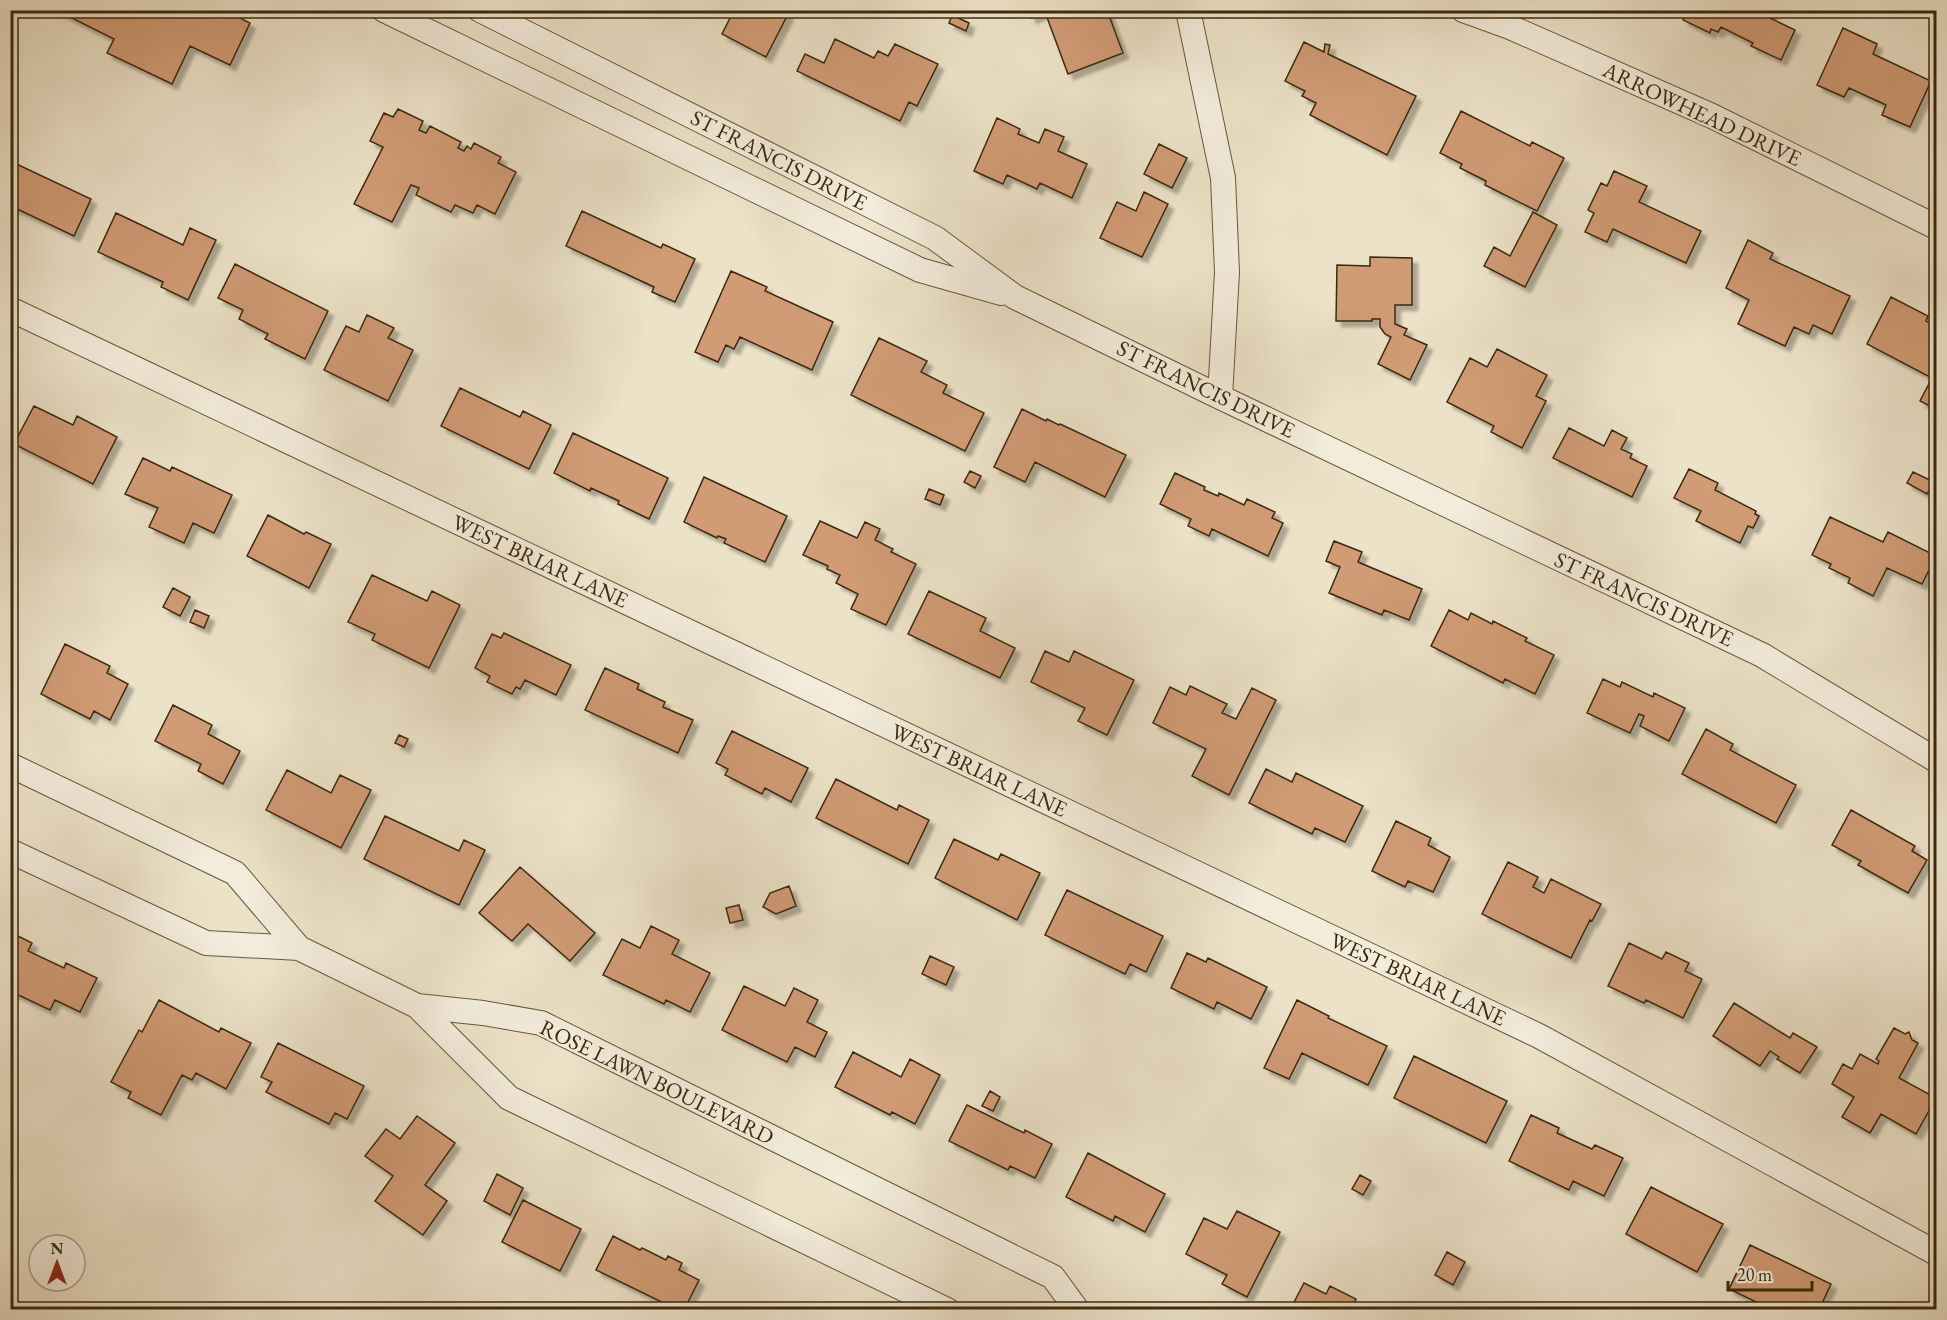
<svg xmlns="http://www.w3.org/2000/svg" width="1947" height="1320" viewBox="0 0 1947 1320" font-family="'EB Garamond',serif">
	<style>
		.building { fill: #d09b75; stroke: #3c290c; stroke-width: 1.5; filter: url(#shadow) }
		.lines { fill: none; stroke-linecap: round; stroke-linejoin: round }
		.street-casing { stroke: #68573b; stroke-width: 26 }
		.street { stroke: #f3ecdb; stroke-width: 24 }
		.labels { text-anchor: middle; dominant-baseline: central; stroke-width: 4.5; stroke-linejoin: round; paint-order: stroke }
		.street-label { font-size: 22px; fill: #3c290c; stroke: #f3ecdb }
	</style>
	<defs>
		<filter id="shadow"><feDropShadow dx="5.5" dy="5.5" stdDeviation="1.5" flood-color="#0004"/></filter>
	</defs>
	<rect width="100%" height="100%" fill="#ece2c8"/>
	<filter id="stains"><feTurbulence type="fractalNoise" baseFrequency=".00333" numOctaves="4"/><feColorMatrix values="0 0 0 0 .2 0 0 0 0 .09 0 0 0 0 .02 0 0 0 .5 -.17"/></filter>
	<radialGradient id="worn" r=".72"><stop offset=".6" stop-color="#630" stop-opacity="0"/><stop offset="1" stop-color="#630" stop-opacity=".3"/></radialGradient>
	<path class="building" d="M56,10H224L250,23L230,65L190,46L172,84L107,53L114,39Z
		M726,10H781L788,14L766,57L722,34L732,14Z
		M1028,10H1107L1123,53L1068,74L1045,12L1031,18Z
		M1687,10H1773L1770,18L1795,30L1781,60L1751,46L1753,43L1721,27L1718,32L1711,29L1710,33L1683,20Z
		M952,15L969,23L966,31L949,23Z
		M1843,28L1877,44L1873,54L1931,81L1910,127L1882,115L1886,105L1849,88L1844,97L1817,85Z
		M835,39L874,58L878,51L888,56L895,44L938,64L917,106L909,102L900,121L797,71L805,54L824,63Z
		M1304,42L1324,52L1325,44L1330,45L1328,54L1416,96L1387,155L1310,115L1316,103L1302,96L1305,91L1285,81Z
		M398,109L423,121L419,130L426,133L430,126L461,142L458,148L464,151L467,146L471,149L474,143L501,157L498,163L516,172L495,214L477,205L473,213L455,205L451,212L416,195L419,188L411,185L392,222L354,204L383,147L370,141L384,113L393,117Z
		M1461,111L1530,146L1532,142L1564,158L1537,211L1485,185L1486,181L1460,168L1462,164L1440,153Z
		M997,118L1020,129L1018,134L1039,143L1045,129L1064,137L1058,151L1087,164L1072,198L1040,183L1037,189L1007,175L1003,184L974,171Z
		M1159,144L1187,158L1172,188L1144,174Z
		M10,161L91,199L74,236L13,207L10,213Z
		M1614,171L1647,186L1639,202L1701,231L1686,263L1613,229L1607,242L1585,232L1594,213L1588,210L1601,183L1607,186Z
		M1144,192L1168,204L1142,257L1100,238L1117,202L1136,211Z
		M582,211L661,248L663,244L695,259L675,302L652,292L654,287L566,246Z
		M1533,212L1557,225L1525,287L1484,266L1494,247L1510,256Z
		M116,213L183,245L190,228L216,240L188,300L161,287L163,282L98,252Z
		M1748,240L1773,253L1770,259L1850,296L1832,334L1813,325L1809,334L1794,327L1785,346L1738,324L1749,300L1726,288Z
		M1370,257L1412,258V305H1395V324L1407,329L1404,335L1427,345L1410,380L1378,364L1391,337L1385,334L1380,327V319H1372V321H1336L1337,265L1370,266Z
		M235,264L328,311L305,359L265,339L268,334L239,319L243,310L218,298Z
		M731,271L767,287L765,291L833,322L812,370L740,337L734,349L726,345L718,362L695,352Z
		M1891,297L1928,316L1926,321L1936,326V409L1920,401L1932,378L1867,344Z
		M367,315L394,328L388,338L413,350L388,401L324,370L346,326L359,332Z
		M879,338L927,361L921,372L947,385L943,393L984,413L965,451L851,395Z
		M1497,349L1547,375L1536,396L1546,401L1522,448L1491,432L1494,426L1447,402L1470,358L1487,367Z
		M460,388L520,417L523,411L551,425L529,469L441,426Z
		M34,406L73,425L77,416L117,437L93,484L14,444Z
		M1022,409L1046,421L1047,419L1059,425L1060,424L1126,455L1105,497L1035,462L1025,482L994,467Z
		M1569,428L1604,446L1612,430L1627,438L1621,449L1632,454L1630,458L1647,466L1632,497L1553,458Z
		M573,433L668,478L649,519L618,504L619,501L591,488L590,491L554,473Z
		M143,458L170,471L172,467L232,495L214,533L193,523L184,543L149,527L158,508L125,494Z
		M1689,469L1718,483L1715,490L1756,511L1755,514L1759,516L1753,528L1748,526L1740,543L1696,521L1701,511L1674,498Z
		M970,471L981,476L975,488L964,482Z
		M1913,472L1934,482L1927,494L1907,483Z
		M1175,473L1205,487L1204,490L1218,496L1219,493L1244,505L1247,499L1275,512L1272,518L1283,523L1268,556L1212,529L1209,536L1188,526L1191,519L1160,504Z
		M704,477L787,516L765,562L724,543L726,539L718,536L717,538L684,522Z
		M929,489L944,495L940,505L925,499Z
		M268,515L304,534L306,532L331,544L309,588L247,556Z
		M1830,517L1883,542L1888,532L1936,556L1922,584L1887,568L1873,596L1848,583L1850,578L1829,568L1831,564L1812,555Z
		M820,521L857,538L865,522L880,529L875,540L893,549L891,552L916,564L886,625L851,609L858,594L836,583L840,575L827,569L828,566L803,555Z
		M1334,541L1362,552L1358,562L1422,589L1409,620L1384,610L1382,615L1329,593L1340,567L1326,561Z
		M372,575L427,601L432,591L460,605L429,668L372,640L375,634L348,622Z
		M173,588L190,597L180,616L163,607Z
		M929,591L986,618L980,631L1015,648L1000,678L908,634Z
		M195,610L209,616L204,628L190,622Z
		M1449,610L1468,620L1471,613L1492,624L1493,621L1527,638L1525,641L1554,655L1535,694L1505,679L1503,683L1431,646Z
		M1936,628V643L1930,640Z
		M504,633L571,665L556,695L525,680L520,689L516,687L512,694L487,682L490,676L475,668L492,634L501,638Z
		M65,644L110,666L107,673L128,684L110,720L94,711L90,719L41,694Z
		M1045,651L1069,662L1074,651L1134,680L1107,735L1078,721L1085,708L1031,682Z
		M605,668L639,684L637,689L665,702L663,707L693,720L678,753L585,710Z
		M1603,679L1620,687L1622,682L1653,697L1654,693L1685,708L1669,741L1640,726L1644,716L1639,714L1630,733L1587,713Z
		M1190,686L1227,704L1222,713L1236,719L1252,688L1276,700L1229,795L1192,776L1206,749L1153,723L1170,687L1186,695Z
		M173,705L212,725L208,734L240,751L223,784L198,771L201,764L155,741Z
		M1706,729L1733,744L1730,750L1796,785L1776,823L1682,774Z
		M732,731L808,768L791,802L765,788L762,794L725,775L728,769L716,763Z
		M399,735L408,739L404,747L395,743Z
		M1266,769L1292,782L1296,773L1363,806L1345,842L1315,828L1312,834L1249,803Z
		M287,770L331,793L340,775L371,790L341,848L266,810Z
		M836,779L897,810L899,805L929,820L908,864L816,818Z
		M1851,810L1915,846L1912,851L1927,860L1908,893L1858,865L1861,861L1832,845Z
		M385,816L459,851L464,840L485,850L459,905L364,859Z
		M1396,821L1431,838L1428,845L1450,857L1433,892L1408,881L1405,887L1372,871Z
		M954,839L998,860L1001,854L1040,873L1017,920L935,878Z
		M1508,862L1538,877L1533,887L1544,893L1551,879L1601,904L1592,921L1590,920L1571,958L1482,914Z
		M520,867L595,933L570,961L528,924L512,941L479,913Z
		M789,886L796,906L776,914L763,907L770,893Z
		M1067,890L1163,936L1146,972L1130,964L1125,974L1045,935Z
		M739,905L743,920L730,923L726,908Z
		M651,926L679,940L672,954L710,973L690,1012L666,1000L664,1004L603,975L622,939L640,948Z
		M10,932L32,943L28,951L64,968L66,963L97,978L80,1012L55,1000L50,1010L12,992L10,995Z
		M1629,943L1662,959L1666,952L1689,963L1685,971L1702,979L1683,1018L1646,1000L1644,1003L1608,986Z
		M1187,953L1206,962L1208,958L1267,987L1251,1019L1217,1002L1214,1009L1171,988Z
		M930,956L954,967L946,985L922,974Z
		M744,986L785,1006L794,988L818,1000L807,1022L827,1032L815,1057L795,1047L787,1062L722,1030Z
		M159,1000L219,1032L221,1028L251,1043L226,1089L196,1073L192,1080L182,1075L161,1115L128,1098L131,1092L111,1082L139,1030L142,1032Z
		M1297,1000L1329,1016L1328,1018L1387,1046L1368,1085L1302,1053L1289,1079L1264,1068Z
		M1734,1003L1790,1038L1793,1033L1817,1047L1800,1073L1777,1059L1779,1057L1770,1051L1760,1066L1713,1036Z
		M1894,1028L1905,1034L1909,1032L1912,1040L1918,1043L1899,1078L1936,1098L1916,1134L1881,1114L1870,1133L1842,1117L1854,1097L1832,1084L1843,1064L1852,1069L1860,1054L1878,1064L1879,1061L1876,1059Z
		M278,1043L364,1086L347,1119L335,1113L329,1124L266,1092L272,1082L261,1077Z
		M853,1052L901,1077L910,1059L940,1075L915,1124L892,1112L890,1115L835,1087Z
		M1414,1056L1507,1101L1486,1143L1394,1098Z
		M990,1091L1000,1097L993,1111L982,1106Z
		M967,1105L1024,1133L1025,1130L1052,1144L1035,1178L1010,1166L1008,1170L949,1141Z
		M1531,1115L1559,1128L1557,1133L1592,1149L1595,1145L1623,1158L1604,1196L1573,1181L1569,1190L1509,1161Z
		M417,1116L455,1143L425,1185L447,1201L423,1235L375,1201L393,1176L365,1156L386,1129L400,1139Z
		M1088,1153L1165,1194L1145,1232L1115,1216L1113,1221L1066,1197Z
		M497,1174L523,1188L510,1215L484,1201Z
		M1360,1175L1371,1181L1363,1195L1352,1189Z
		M1651,1187L1723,1224L1697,1272L1626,1234Z
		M523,1200L581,1229L560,1271L502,1242Z
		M1237,1211L1280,1232L1247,1297L1222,1284L1227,1275L1186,1254L1204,1218L1227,1229Z
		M613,1236L640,1250L642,1248L666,1260L668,1256L682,1263L679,1270L699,1280L684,1310H678L596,1270Z
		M1750,1245L1831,1284L1819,1310H1773L1729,1289Z
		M1447,1252L1465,1262L1453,1285L1435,1275Z
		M1304,1283L1326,1294L1330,1286L1356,1299L1351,1309L1353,1310H1290Z"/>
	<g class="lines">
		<defs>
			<path id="street" d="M384,10L920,270L1001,293
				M480,10L935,238L1015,297L1220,397L1762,655L1936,760
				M1188,10L1223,178L1227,272L1220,397
				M1463,10L1510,27L1712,116L1936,227
				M10,309L1539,1036L1936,1253
				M10,765L235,873L299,948L417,1006L483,1013L541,1023L1053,1277L1077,1310
				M10,851L206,943L299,948
				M417,1006L509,1098L947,1310"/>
		</defs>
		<use href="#street" class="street-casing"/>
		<use href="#street" class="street"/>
	</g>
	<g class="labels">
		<g class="street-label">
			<text transform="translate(1702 114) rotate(25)">ARROWHEAD DRIVE</text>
			<text transform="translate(779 160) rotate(27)">ST FRANCIS DRIVE</text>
			<text transform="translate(1206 389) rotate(26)">ST FRANCIS DRIVE</text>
			<text transform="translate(540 561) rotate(25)">WEST BRIAR LANE</text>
			<text transform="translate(1644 599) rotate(25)">ST FRANCIS DRIVE</text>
			<text transform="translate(979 770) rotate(25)">WEST BRIAR LANE</text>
			<text transform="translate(1418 979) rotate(25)">WEST BRIAR LANE</text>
			<text transform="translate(657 1082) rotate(26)">ROSE LAWN BOULEVARD</text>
		</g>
	</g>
	<rect width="1947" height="1320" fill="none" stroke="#ece2c8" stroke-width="36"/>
	<rect x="12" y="12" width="1923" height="1296" fill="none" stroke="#3c290c" stroke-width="3"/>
	<rect x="18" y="18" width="1911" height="1284" fill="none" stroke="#3c290c" stroke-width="1.5"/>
	<g transform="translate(57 1263)"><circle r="28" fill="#f3ecdb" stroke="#aa9e88" stroke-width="1.5"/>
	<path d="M0-4.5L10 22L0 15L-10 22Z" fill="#8f2418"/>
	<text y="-9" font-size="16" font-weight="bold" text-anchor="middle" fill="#3c290c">N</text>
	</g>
	<path d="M1728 1281v9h84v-9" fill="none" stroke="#3c290c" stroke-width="3"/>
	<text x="1737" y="1281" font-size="18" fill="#3c290c" stroke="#f3ecdb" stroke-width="4.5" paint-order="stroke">20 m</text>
	<rect width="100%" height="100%" filter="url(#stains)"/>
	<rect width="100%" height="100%" fill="url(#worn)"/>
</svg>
